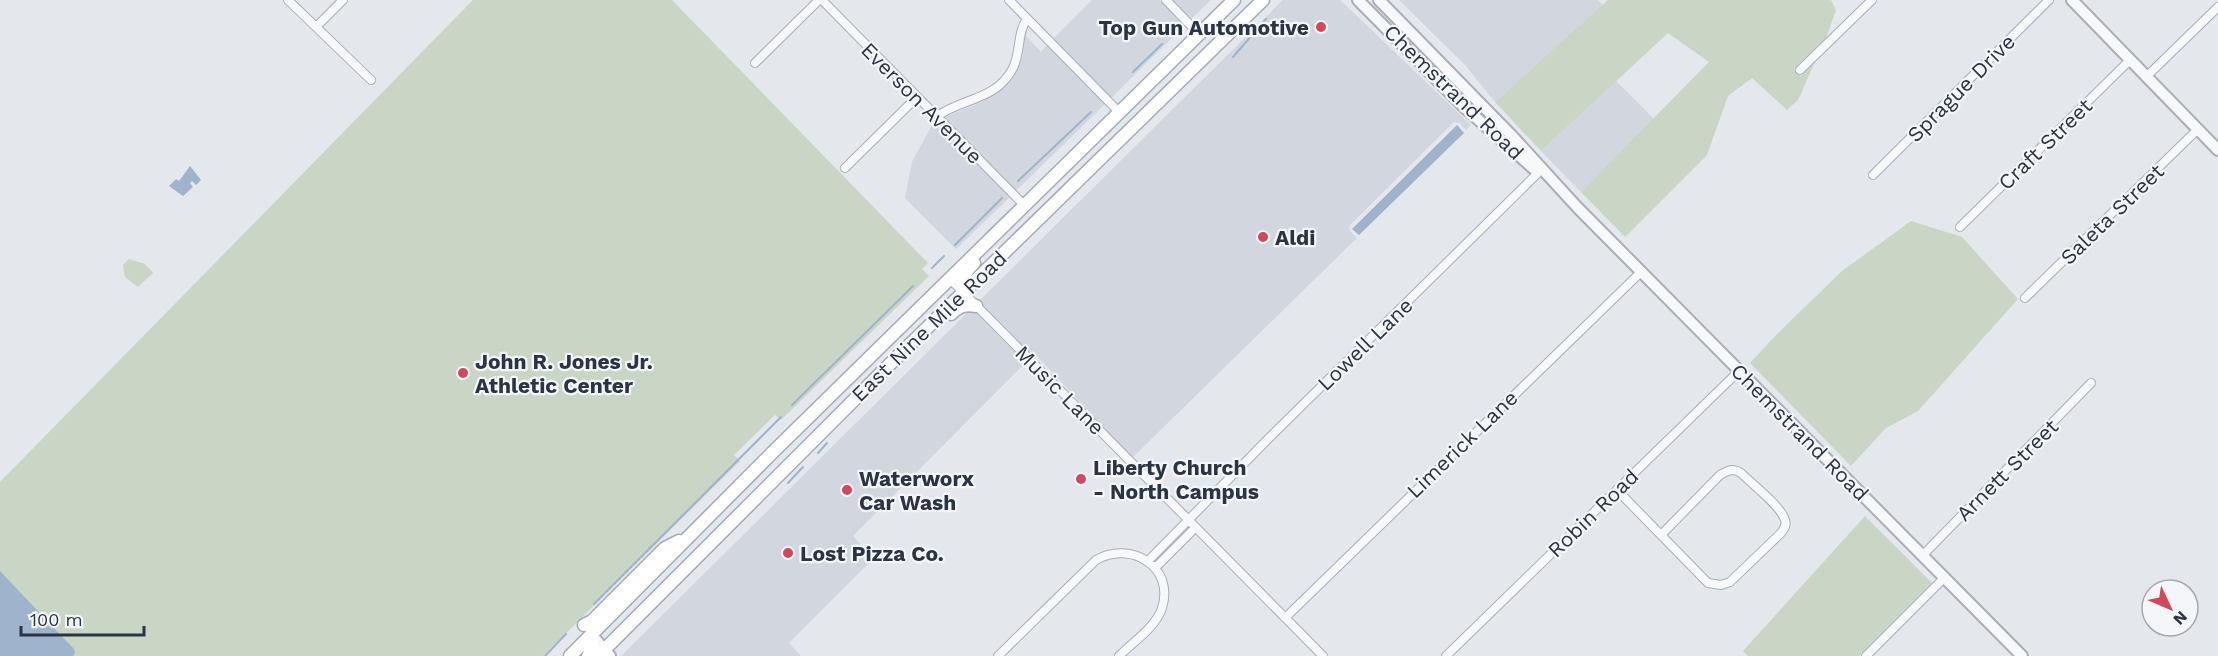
<svg xmlns="http://www.w3.org/2000/svg" width="2218" height="656" viewBox="0 0 2218 656" font-family="'Work Sans',sans-serif">
	<style>
		.built { fill: #d2d6de }
		.green { fill: #c9d6c5 }
		.water { fill: #9fb4cc }
		.lines { fill: none; stroke-linecap: round; stroke-linejoin: round }
		.stream { stroke: #9fb4cc; stroke-width: 2 }
		.minor-casing { stroke: #a9aeb7; stroke-width: 10 }
		.tertiary-casing { stroke: #a9aeb7; stroke-width: 14 }
		.primary-casing { stroke: #a3abb8; stroke-width: 15 }
		.minor { stroke: #f7f8fa; stroke-width: 8 }
		.tertiary { stroke: #f7f8fa; stroke-width: 10 }
		.primary { stroke: #fff; stroke-width: 12 }
		.poi-dot { fill: #d1495b; stroke: #f4f6f9; stroke-width: 2 }
		.labels { text-anchor: middle; dominant-baseline: central; stroke-width: 4.5; stroke-linejoin: round; paint-order: stroke }
		.poi-label { font-size: 21px; font-weight: bold; fill: #2b3445; stroke: #f4f6f9; text-anchor: start }
		.street-label { font-size: 21px; fill: #2b3445; stroke: #f4f6f9 }
	</style>
	<rect width="100%" height="100%" fill="#e4e7ec"/>
	<path class="built" d="M1092,0H1160L1185,25L1111,98L1053,39Z
		M1172,0H1211L1191,19Z
		M1283,0H1340L1471,125L1466,130L1460,123L1454,122L1349,226L1350,231L1357,238L1132,458L1035,354L1032,356L978,302Z
		M1399,0H1597L1603,5L1495,102L1465,65Z
		M1025,35L1041,52L1047,45L1105,104L1016,191L943,118L982,102L1001,90L1017,70L1022,58Z
		M1616,81L1654,119L1581,192L1541,151Z
		M934,121L1010,197L956,249L905,198L912,162Z
		M972,308L1026,362L853,536L874,558L789,643L801,656H621Z"/>
	<path class="green" d="M473,0H672L928,263L922,269L929,276L781,420L775,415L734,455L740,461L543,656H0V482Z
		M1608,0H1831L1836,10L1826,38L1794,69L1801,76L1815,62L1798,100L1787,110L1752,78L1728,96L1707,155L1625,237L1581,192L1709,62L1668,33L1541,151L1495,102Z
		M1911,221L1962,237L2018,299L1918,411L1886,428L1851,466L1750,363L1777,334L1842,271Z
		M129,259L145,264L153,273L138,287L125,277L123,265Z
		M1865,516L1932,583L1859,656H1748L1743,651Z"/>
	<path class="water" d="M1457,125L1464,133L1359,235L1352,229Z
		M190,166L201,180L196,185L192,181L190,183L193,187L183,196L169,186L176,179L179,181Z
		M0,571L74,649L75,653L73,656H0Z"/>
	<g class="lines">
		<path class="stream" d="M1233,57L1266,19
			M1133,72L1162,44
			M1018,181L1091,112
			M955,245L1002,198
			M932,268L944,256
			M792,405L913,286
			M818,453L827,443
			M788,483L803,467
			M594,604L781,417
			M545,656L566,634"/>
		<defs>
			<path id="minor" d="M288,0L371,80
				M822,0L1024,205
				M1009,0L1119,112
				M1166,0L1199,34
				M316,27L343,0
				M755,63L819,0
				M1800,70L1872,0
				M2146,77L2218,7
				M936,117C962,97 995,102 1013,68C1021,52 1017,32 1027,19
				M845,168L917,97
				M1873,175L2049,0
				M1960,227L2130,60
				M949,278L1323,656
				M2025,298L2198,129
				M1617,490L1708,583L1721,585L1730,582L1781,533C1784,529 1787,525 1785,520C1781,506 1752,484 1741,473C1732,468 1729,470 1720,475L1661,535
				M1923,555L2091,383
				M1148,561L1269,438L1542,169
				M1155,568L1195,528
				M1285,618L1641,272
				M998,656L1096,560C1131,540 1175,567 1162,608C1156,627 1133,642 1119,656
				M1446,656L1739,371
				M1866,656L1945,577"/>
			<path id="tertiary" d="M1358,0L1464,107L1534,169
				M1379,0L1513,137L1577,207L2022,656
				M2072,0L2218,150
				M591,634L610,656"/>
			<path id="primary" d="M964,293C961,279 964,273 974,263
				M951,314C959,306 965,304 976,306
				M584,625L592,621L665,548L679,541
				M570,656L773,452L1234,0
				M588,656C593,649 593,642 591,634
				M598,656L890,364L1263,0"/>
		</defs>
		<use href="#minor" class="minor-casing"/>
		<use href="#tertiary" class="tertiary-casing"/>
		<use href="#primary" class="primary-casing"/>
		<use href="#minor" class="minor"/>
		<use href="#tertiary" class="tertiary"/>
		<use href="#primary" class="primary"/>
	</g>
	<g class="poi-dot">
		<circle cx="1321" cy="27" r="6"/>
		<circle cx="1263" cy="237" r="6"/>
		<circle cx="463" cy="373" r="6"/>
		<circle cx="1081" cy="479" r="6"/>
		<circle cx="847" cy="490" r="6"/>
		<circle cx="788" cy="553" r="6"/>
	</g>
	<g class="labels">
		<g class="poi-label">
			<text x="1309" y="27" text-anchor="end">Top Gun Automotive</text>
			<text x="1275" y="237">Aldi</text>
			<text x="475" y="361">John R. Jones Jr.<tspan x="475" dy="24">Athletic Center</tspan></text>
			<text x="1093" y="467">Liberty Church<tspan x="1093" dy="24">- North Campus</tspan></text>
			<text x="859" y="478">Waterworx<tspan x="859" dy="24">Car Wash</tspan></text>
			<text x="800" y="553">Lost Pizza Co.</text>
		</g>
		<g class="street-label">
			<text transform="translate(1961 88) rotate(-45)">Sprague Drive</text>
			<text transform="translate(1454 92) rotate(44)">Chemstrand Road</text>
			<text transform="translate(922 103) rotate(45)">Everson Avenue</text>
			<text transform="translate(2045 144) rotate(-44)">Craft Street</text>
			<text transform="translate(2112 214) rotate(-44)">Saleta Street</text>
			<text transform="translate(929 326) rotate(-44)">East Nine Mile Road</text>
			<text transform="translate(1365 344) rotate(-44)">Lowell Lane</text>
			<text transform="translate(1060 390) rotate(45)">Music Lane</text>
			<text transform="translate(1800 432) rotate(45)">Chemstrand Road</text>
			<text transform="translate(1462 444) rotate(-44)">Limerick Lane</text>
			<text transform="translate(2007 470) rotate(-45)">Arnett Street</text>
			<text transform="translate(1593 513) rotate(-44)">Robin Road</text>
		</g>
	</g>
	<g transform="translate(2170 608) rotate(134)"><circle r="28" fill="#f4f6f9" stroke="#a4a8b1" stroke-width="1.5"/>
	<path d="M0-4.5L10 22L0 15L-10 22Z" fill="#d1495b"/>
	<text y="-9" font-size="16" font-weight="bold" text-anchor="middle" fill="#2b3445">N</text>
	</g>
	<path d="M21 626v9h123v-9" fill="none" stroke="#2b3445" stroke-width="3"/>
	<text x="30" y="626" font-size="18" fill="#2b3445" stroke="#f4f6f9" stroke-width="4.5" paint-order="stroke">100 m</text>
</svg>
